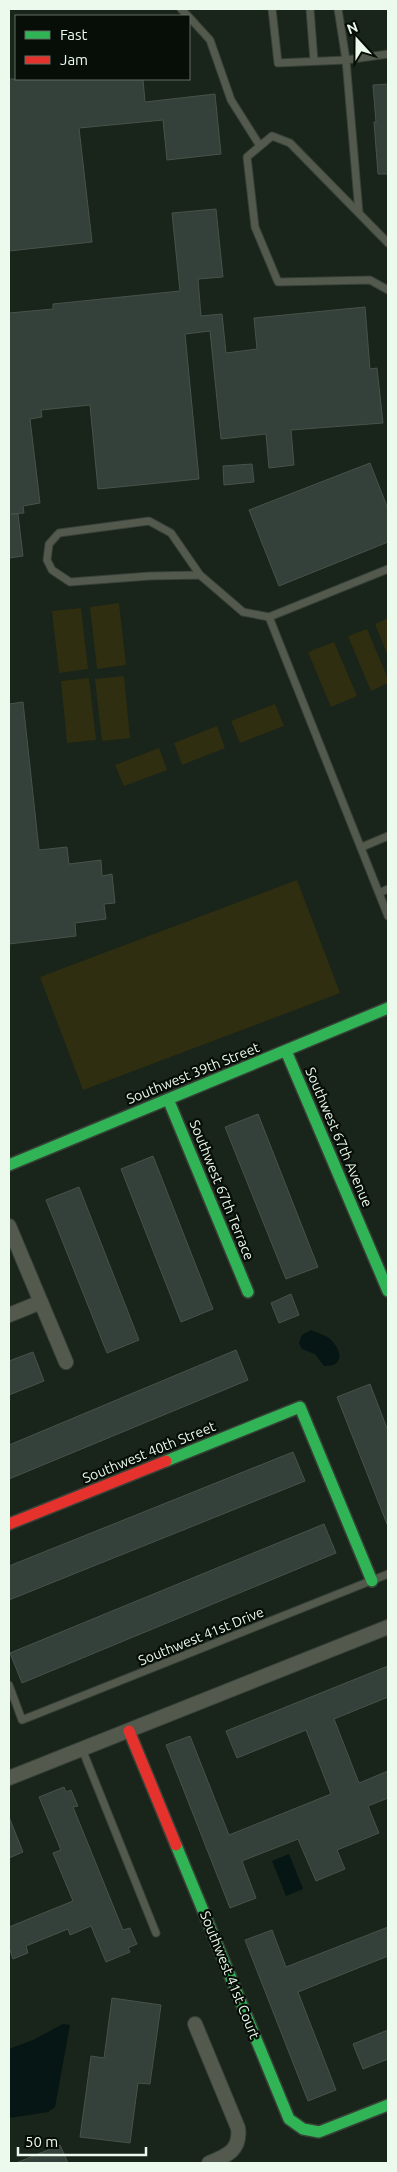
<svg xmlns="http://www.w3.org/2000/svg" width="397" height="2172" viewBox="0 0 397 2172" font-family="Ubuntu,sans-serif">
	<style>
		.green { fill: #2f2e10 }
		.water { fill: #051614 }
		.building { fill: #33413a; stroke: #47524b }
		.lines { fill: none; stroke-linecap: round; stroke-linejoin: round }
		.lane-casing { stroke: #374138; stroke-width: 9 }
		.street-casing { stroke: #374138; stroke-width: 16 }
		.fast-casing { stroke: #374138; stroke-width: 14 }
		.jam-casing { stroke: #374138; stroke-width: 14 }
		.lane { stroke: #535a4d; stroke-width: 7 }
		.street { stroke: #535a4d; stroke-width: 14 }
		.fast { stroke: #30b455; stroke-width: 11 }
		.jam { stroke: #e5322d; stroke-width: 11 }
		.labels { text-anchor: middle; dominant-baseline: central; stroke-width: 4.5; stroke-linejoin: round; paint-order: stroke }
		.street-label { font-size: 14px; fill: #ecf9ed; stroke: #070e07 }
	</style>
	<rect width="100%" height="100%" fill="#19241a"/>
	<path class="green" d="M119,603L126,665L97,669L90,607Z
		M81,608L88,669L59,673L52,611Z
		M388,618V656L375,624Z
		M367,629L388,679V683L371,691L348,636Z
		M334,642L357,696L331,707L308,652Z
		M124,676L130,738L102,741L95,679Z
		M89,678L96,740L67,743L61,681Z
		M275,704L284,726L240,743L231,721Z
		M217,726L225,748L182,765L174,743Z
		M159,748L167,770L124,786L115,765Z
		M297,880L340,993L83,1090L40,977Z"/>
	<path class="water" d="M311,1330C317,1333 326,1335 330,1339C342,1350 345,1367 324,1366L315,1354L302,1349L299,1343L302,1335Z
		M289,1854L303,1889L286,1896L272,1861Z
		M63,2024L70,2025L55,2107L48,2112L9,2118V2049L33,2040Z"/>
	<path class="building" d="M9,79H143L145,102L215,94L221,154L167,160L163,120L79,128L92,242L9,251Z
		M388,84V174H378L374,122H376L373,85Z
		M216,209L223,277L198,279L201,316L222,314L226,353L257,349L254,318L365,307L370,369L377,368L383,423L291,430L294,465L269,468L266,434L221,439L210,331L185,334L199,479L98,489L90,405L41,410L42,417L30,419L40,503L23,506L24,513L11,514H18L23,556L9,558V313L53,309V304L180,291L172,213Z
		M370,463L388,509V542L279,586L249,510Z
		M252,464L254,482L224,485L223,466Z
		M23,702L39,850L67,847L69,864L101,860L102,876L112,874L115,903L104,904L106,919L75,923L76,936L9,944V704Z
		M258,1114L318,1267L286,1279L225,1127Z
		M153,1156L213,1309L181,1322L121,1169Z
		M79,1187L139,1340L107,1353L46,1200Z
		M291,1294L299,1315L279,1323L271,1303Z
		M236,1350L248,1380L9,1479V1445Z
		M33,1352L44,1381L9,1395V1361Z
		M370,1384L388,1431L387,1524L337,1397Z
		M293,1452L305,1481L9,1600V1566Z
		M324,1524L336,1553L22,1683L10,1653Z
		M388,1666V1697L334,1719L359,1783L388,1771V1798L368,1806L379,1833L337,1850L345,1869L316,1881L298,1839L242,1861L256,1898L230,1908L166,1745L190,1736L229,1835L331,1794L306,1730L237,1758L226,1731Z
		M64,1787L66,1792L71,1790L78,1806L73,1807L123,1930L130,1928L137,1944L128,1948L130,1952L106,1962L91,1926L70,1935L68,1929L26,1946L28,1953L13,1959L9,1947V1927L73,1901L53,1853L61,1850L39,1797Z
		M9,1817L23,1852L9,1858Z
		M388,1927V1956L298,1992L336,2090L308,2101L245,1940L272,1930L286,1967Z
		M112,1998L161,2005L150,2084L138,2083L130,2143L80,2137L91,2056L104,2058Z
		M388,2030V2059L363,2069L353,2044Z
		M60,2145L68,2163H16Z"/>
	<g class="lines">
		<defs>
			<path id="lane" d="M181,9L188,16
				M272,9L278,63L346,60L359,213
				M310,9L314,61
				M338,9L346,60L388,54
				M189,17L210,40L231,100L260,146
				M388,243L290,143L272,136L247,157L255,227L278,282L370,280L388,290
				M388,569L269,617L388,916
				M200,575L150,576L70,582L52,570L47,560L49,544L59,533L149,521L171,533L200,575L243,612L269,617
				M362,847L388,836
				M379,893L388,889
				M9,1685L22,1720L388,1574
				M82,1749L156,1933"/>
			<path id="street" d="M9,1226L66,1362
				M9,1315L41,1302
				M9,1778L388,1627
				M195,2024L238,2128C241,2150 227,2156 209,2163"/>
			<path id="fast" d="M286,1051L388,1291
				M168,1099L248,1292
				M9,1165L388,1008
				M166,1461L300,1407L372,1581
				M176,1845L289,2119L303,2129L319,2132L388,2105"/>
			<path id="jam" d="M9,1524L166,1461
				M129,1731L176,1845"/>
		</defs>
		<use href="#lane" class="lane-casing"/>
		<use href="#street" class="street-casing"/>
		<use href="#fast" class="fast-casing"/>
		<use href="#jam" class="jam-casing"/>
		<use href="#lane" class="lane"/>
		<use href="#street" class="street"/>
		<use href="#fast" class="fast"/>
		<use href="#jam" class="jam"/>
	</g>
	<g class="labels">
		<g class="street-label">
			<text transform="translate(193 1073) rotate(-22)">Southwest 39th Street</text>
			<text transform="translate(339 1137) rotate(67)">Southwest 67th Avenue</text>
			<text transform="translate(222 1190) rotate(68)">Southwest 67th Terrace</text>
			<text transform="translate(149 1452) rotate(-22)">Southwest 40th Street</text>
			<text transform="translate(201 1636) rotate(-22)">Southwest 41st Drive</text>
			<text transform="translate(230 1975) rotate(68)">Southwest 41st Court</text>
		</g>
	</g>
	<rect width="397" height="2172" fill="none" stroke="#ecf9ed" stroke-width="20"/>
	<rect x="15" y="15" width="175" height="65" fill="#070e07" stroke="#636c63"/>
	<rect x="25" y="31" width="25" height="8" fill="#30b455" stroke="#636c63"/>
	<text x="60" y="40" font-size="15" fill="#ecf9ed">Fast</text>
	<rect x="25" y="56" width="25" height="8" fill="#e5322d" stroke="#636c63"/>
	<text x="60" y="65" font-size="15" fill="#ecf9ed">Jam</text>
	<g transform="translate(357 40) rotate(339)" stroke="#070e07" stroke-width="4" paint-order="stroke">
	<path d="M0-4L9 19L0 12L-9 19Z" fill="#ecf9ed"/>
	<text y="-8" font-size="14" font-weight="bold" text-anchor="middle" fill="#ecf9ed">N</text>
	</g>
	<path d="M18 2147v8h128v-8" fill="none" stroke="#ecf9ed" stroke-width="2.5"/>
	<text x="25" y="2147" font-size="15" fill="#ecf9ed" stroke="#070e07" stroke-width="4" paint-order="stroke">50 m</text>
</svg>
